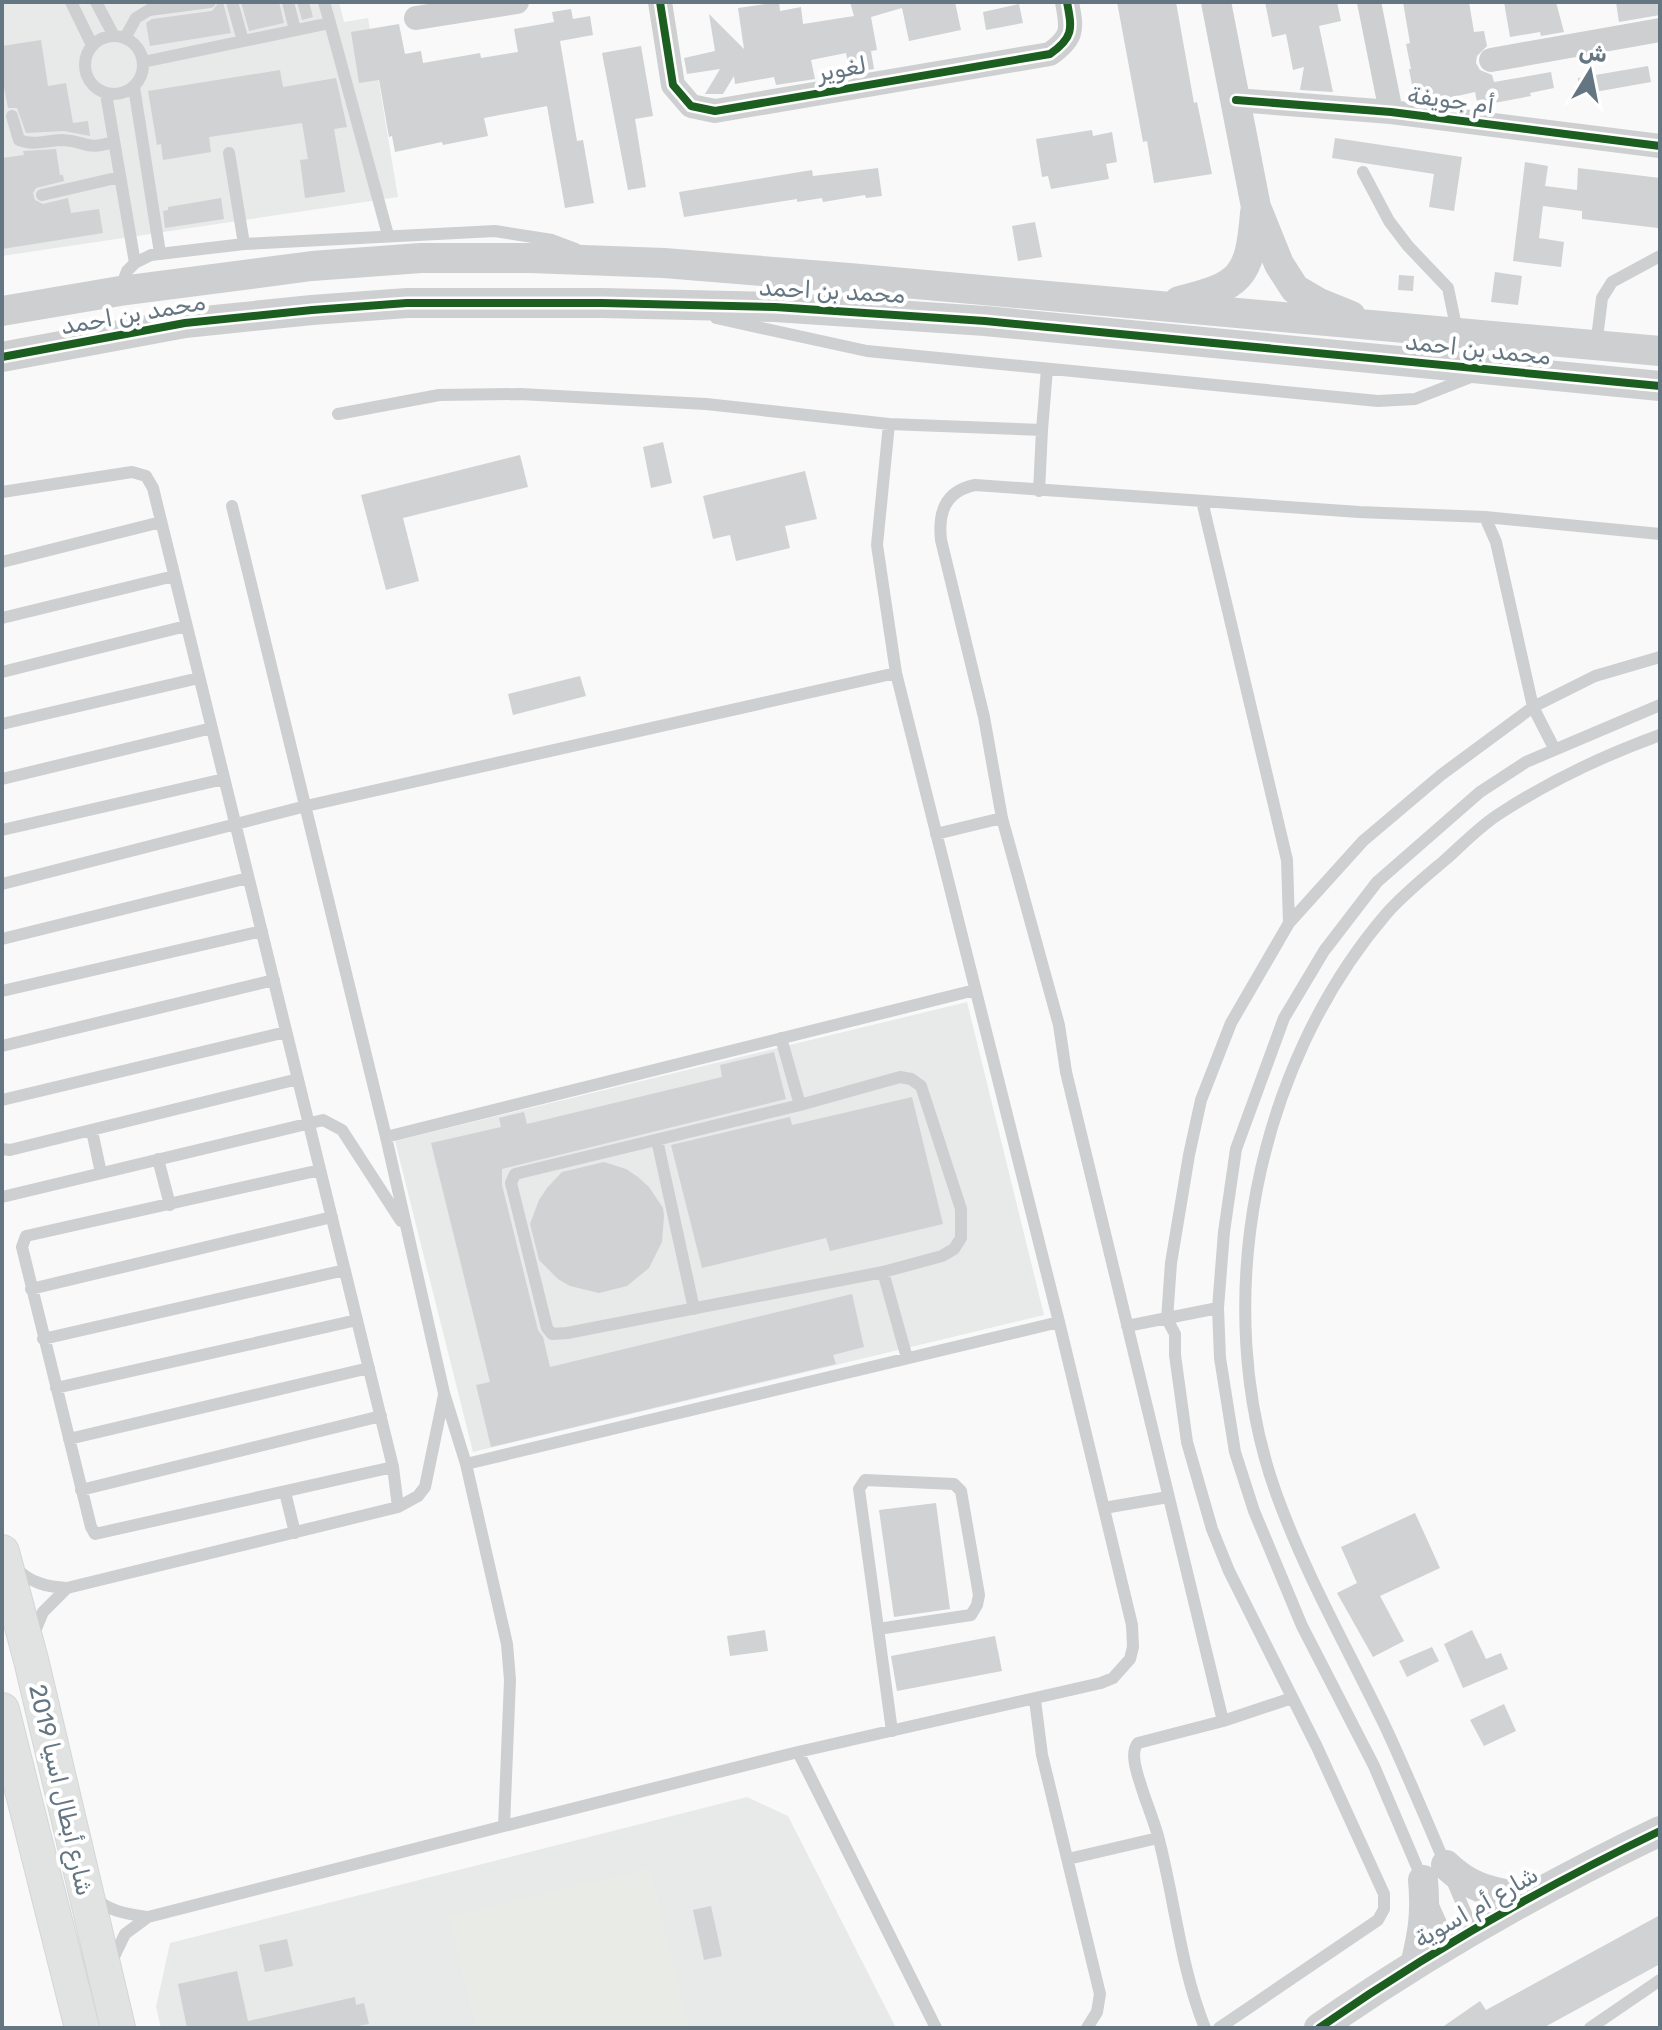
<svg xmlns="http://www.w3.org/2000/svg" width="1662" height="2030" viewBox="0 0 1662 2030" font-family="Rubik,Cairo,sans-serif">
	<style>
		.built { fill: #e8e9e9 }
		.green { fill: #e8ebe6 }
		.building { fill: #d0d2d3 }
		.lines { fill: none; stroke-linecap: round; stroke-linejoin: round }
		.secondary-casing { stroke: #d5d6d7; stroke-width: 36 }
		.service { stroke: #cecfd0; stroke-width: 12 }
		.minor { stroke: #cecfd0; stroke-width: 24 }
		.tertiary { stroke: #cecfd0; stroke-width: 30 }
		.secondary { stroke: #e1e2e2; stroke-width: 34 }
		.cycleway-casing { stroke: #fff; stroke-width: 13 }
		.cycleway { stroke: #1b5e20; stroke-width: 8 }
		.labels { text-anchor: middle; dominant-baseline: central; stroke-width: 8; stroke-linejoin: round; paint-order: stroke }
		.street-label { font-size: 24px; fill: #657683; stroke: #fff }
	</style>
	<rect width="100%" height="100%" fill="#f9f9f9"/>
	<path class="built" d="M2,2H339L344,22L368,18L398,197L2,256Z
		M967,1002L1044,1315L473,1452L395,1141Z
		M747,1797L788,1816L896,2028H161L156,2007L170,1943Z"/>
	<path class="green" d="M650,1868L689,2028H476L449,1917Z"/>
	<path class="building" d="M219,2H223L231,33L150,46L146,23L152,19L212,11Z
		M241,2H279L284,23L249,31Z
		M297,2H309L313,17L302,20Z
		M779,2L780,11L801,7L803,24L854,16L850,2H955L961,30L909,41L902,8L871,17L877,50L871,51L874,69L850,73L846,53L811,60L815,79L776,85L774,77L735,84L734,76L723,94H705L720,69L687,74L684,58L715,51L709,14L744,49L738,8Z
		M1117,2H1176L1194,103L1197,102L1212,174L1154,183L1147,141L1143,142Z
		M1265,2H1337L1341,21L1319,26L1333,92L1300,90L1304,67L1293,70L1286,34L1272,37Z
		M1403,2H1469L1474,32L1484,31L1487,46L1477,56L1476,63L1480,70L1492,75L1494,82L1551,72L1554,88L1530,93L1531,96L1478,106L1475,92L1431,102L1419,100L1416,84L1412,85L1409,69H1411L1406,44L1410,43Z
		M1504,2H1556L1564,32L1541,36L1540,32L1510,37Z
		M1616,2H1660V15L1619,22Z
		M1019,4L1023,23L986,30L983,12Z
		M571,9L573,19L590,16L593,35L560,41L577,141L583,140L594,203L565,208L547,106L484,118L488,136L443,145L442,142L395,152L392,136L389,137L379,80L359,83L351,32L399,24L405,54L421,51L423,63L480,53L481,58L518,52L514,29L554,22L552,12Z
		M41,40L48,86L66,83L73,123L88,121L90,136L64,131L26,133L17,108H8L4,87H2V46Z
		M641,46L653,116L635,119L646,187L628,190L602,53Z
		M1648,66L1651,82L1578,95V78Z
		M280,70L283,87L336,78L347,127L334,129L345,192L305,198L300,160L308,159L302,123L209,137L211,152L163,160L161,144L157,145L148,91Z
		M1092,130L1093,136L1112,132L1117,162L1106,164L1109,179L1051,189L1048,176L1042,177L1036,139Z
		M1335,138L1462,157L1454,211L1429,207L1434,174L1332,158Z
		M56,149L60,175H63L64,181L36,188L33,193L35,200L43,204L68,198L71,213L99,209L103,233L2,249V158L24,155L23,151Z
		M1525,162L1548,166L1545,186L1577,190L1578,168L1660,178L1658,228L1582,219V211L1543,206L1539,238L1564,242L1561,267L1513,261Z
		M878,168L882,196L866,198L865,195L823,202L822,198L797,202V199L684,217L679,192L812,170L813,176Z
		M221,198L224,219L165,228L163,211L168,210V207Z
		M1035,222L1042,257L1018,261L1012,226Z
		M1495,272L1522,276L1518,305L1491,302Z
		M1399,275L1414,276L1413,291L1398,290Z
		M663,442L672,483L651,488L643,447Z
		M520,455L528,487L403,518L419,581L386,590L361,495Z
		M805,471L817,519L785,526L790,548L736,561L730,535L713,539L703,496Z
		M580,676L586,696L513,715L508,694Z
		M774,1052L786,1099L502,1169V1185L538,1330L543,1337L550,1367L852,1294L864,1347L833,1355L836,1364L491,1447L476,1385L490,1382L431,1143L501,1127L499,1118L524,1112L527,1124L722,1077L720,1065Z
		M912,1097L943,1224L830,1251L826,1238L702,1268L671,1145L790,1117L792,1125Z
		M604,1162L626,1169L638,1177L649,1187L663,1208L664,1216L662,1242L649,1268L627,1286L599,1293L570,1286L558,1279L539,1260L530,1224L539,1200L547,1188L562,1172Z
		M936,1503L950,1609L894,1617L879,1510Z
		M1415,1513L1440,1568L1380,1596L1404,1641L1373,1657L1337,1593L1357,1583L1341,1547Z
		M765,1630L768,1651L730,1656L727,1636Z
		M1472,1630L1486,1659L1501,1653L1508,1669L1463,1688L1444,1644Z
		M995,1636L1002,1671L897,1691L891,1656Z
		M1432,1647L1439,1661L1407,1677L1399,1661Z
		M1504,1704L1516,1731L1484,1746L1470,1720Z
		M711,1906L722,1956L704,1960L693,1910Z
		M1660,1915V1964L1543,2028H1441L1480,2001L1486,2010Z
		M287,1939L293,1966L265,1972L259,1945Z
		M237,1971L248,2021L355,1997L356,2005L364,2003L369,2024L348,2028H187L178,1984Z"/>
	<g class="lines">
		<defs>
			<path id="secondary" d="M2,1552L31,1660L118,2028
				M2,1710L82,2028"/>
		</defs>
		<use href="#secondary" class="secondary-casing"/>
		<path class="service" d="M71,2L92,45
			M96,2L114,36
			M232,2L243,41
			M288,2L295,30
			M324,2L330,23
			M85 65a29 29 0 1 1 58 0a29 29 0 1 1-58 0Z
			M125,38L136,18L149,10L210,2
			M143,62L330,23L388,235
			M134,87L160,253
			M106,94L135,263
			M12,116L19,140C34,146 48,140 63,140C87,141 85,151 113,142
			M229,153L244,244
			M1363,172L1389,221L1408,246L1448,288L1457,331
			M42,195L120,177
			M120,290L127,271L135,263L151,255L244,244L495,231L552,240L576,249
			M716,318L867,351L1378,401L1415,399L1471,377
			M1596,346L1602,298L1612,282L1660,256
			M338,414L439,395L520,394L706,404L889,424L1042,430L1047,369
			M889,424L877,545L896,673
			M1039,491L1042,430
			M2,492L132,472L146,476L153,488L393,1467L398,1507
			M1202,501L1287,860L1289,923
			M1485,517L1496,542L1533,707L1554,748
			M2,562L161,522
			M2,618L174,576
			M2,672L186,626
			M2,724L199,678
			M2,779L212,728
			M2,830L224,779
			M936,834L1002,818
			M2,884L306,806L896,673L1059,1322L466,1464
			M2,939L248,878
			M2,991L262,931
			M781,1038L800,1105
			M2,1046L274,980
			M900,1077L911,1079L921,1086L961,1209V1238L954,1249L942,1256L883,1272L567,1333L552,1334L547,1328L511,1183L515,1174L800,1105Z
			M2,1100L286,1032
			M92,1131L101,1173
			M386,1137L975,990
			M657,1140L694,1309
			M2,1149L10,1150L298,1079
			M158,1159L170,1205
			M320,1170L26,1236L22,1247L91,1527L95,1534L393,1467
			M2,1197L323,1120L342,1130L401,1221
			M883,1272L907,1358
			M31,1289L332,1217
			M1127,1326L1218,1308
			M43,1339L345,1270
			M56,1388L357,1320
			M69,1439L369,1368
			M81,1490L381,1416
			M285,1492L295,1533
			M1104,1508L1168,1497
			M16,1568C30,1583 48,1587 67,1588L398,1507L418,1496L425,1487L444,1395
			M878,1629L971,1615L977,1605L979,1595L961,1491L954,1484L865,1480L859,1489L892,1731
			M33,1636L43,1612L67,1588
			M1035,1700L1042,1755L1100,1994L1097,2012L1087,2028
			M1223,1721L1066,1072L1059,1025L1002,818L984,717L941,540C938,513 945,491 975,485L1359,512L1485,517L1660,534
			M798,1752L936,2028
			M504,1826L798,1752L1101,1683L1113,1678L1130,1659L1133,1647L1132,1625L1059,1322
			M1068,1859L1158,1838
			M1423,1881L1374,1766L1302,1626L1254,1511L1235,1452L1220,1358L1218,1308L1224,1232L1236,1149L1284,1018L1324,951L1377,882L1480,792L1526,762L1660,705
			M96,1899C110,1912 129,1914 148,1917L504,1826L510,1680L507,1644L466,1464L444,1393L386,1137L232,506
			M1433,1905L1450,1943
			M1473,1930C1444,1862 1416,1793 1385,1726C1348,1649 1305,1574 1276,1493C1208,1303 1256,1065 1387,913C1404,894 1425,877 1445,860C1462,845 1480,826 1499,814C1548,782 1605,755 1660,735
			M111,1963L125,1934L148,1917
			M1205,2028C1180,1966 1175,1900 1158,1836C1154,1822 1149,1809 1144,1795C1140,1781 1128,1754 1138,1743L1223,1721L1292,1698
			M1219,2028L1378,1920L1384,1909V1894L1317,1747L1229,1571L1212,1529L1187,1442L1175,1355V1334L1167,1319L1171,1263L1189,1155L1201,1100L1231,1023L1289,923L1363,841L1441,775L1533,707L1595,676L1660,657
			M1590,2028L1660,1980"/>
		<path class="minor" d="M660,2L673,85L691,106L715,111L1050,54C1074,37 1072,29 1067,2
			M1369,2L1391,112
			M416,18L517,2
			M1491,60L1660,30
			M1236,100L1391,112L1660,146"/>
		<path class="tertiary" d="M1216,2L1256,207L1279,264L1295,289L1319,303L1351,316
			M1179,301C1241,286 1250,277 1255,213
			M2,311L120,291L312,266L421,258H530L664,263L849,278L1660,351
			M2,357L185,323L312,310L407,303H602L775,307L985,321L1660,386
			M1446,1865C1472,1890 1494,1892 1528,1899
			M1415,1965C1423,1933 1426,1913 1423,1880
			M1319,2028C1427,1953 1541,1888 1660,1831"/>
		<use href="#secondary" class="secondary"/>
		<defs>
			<path id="cycleway" d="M660,2L673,85L691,106L715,111L1050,54C1074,37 1072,29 1067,2
				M1236,100L1391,112L1660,146
				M2,357L185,323L312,310L407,303H602L775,307L985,321L1660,386
				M1319,2028C1427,1953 1541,1888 1660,1831"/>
		</defs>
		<use href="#cycleway" class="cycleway-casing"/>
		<use href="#cycleway" class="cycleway"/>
	</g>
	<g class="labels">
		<g class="street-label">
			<text transform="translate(842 69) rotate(-10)">لغوير</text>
			<text transform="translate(1451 100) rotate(7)">أم جويفة</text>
			<text transform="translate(832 291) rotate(3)">محمد بن احمد</text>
			<text transform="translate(133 314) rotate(-10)">محمد بن احمد</text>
			<text transform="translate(1478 349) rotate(6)">محمد بن احمد</text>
			<text transform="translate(61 1790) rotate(77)">شارع أبطال اسيا 2019</text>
			<text transform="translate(1476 1907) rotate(-30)">شارع أم اسوية</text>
		</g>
	</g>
	<rect width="1662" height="2030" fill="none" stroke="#657683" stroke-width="8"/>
	<g transform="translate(1590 72) rotate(10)" stroke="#ffffff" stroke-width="6" paint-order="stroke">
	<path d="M0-6L14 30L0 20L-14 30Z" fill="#657683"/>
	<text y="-12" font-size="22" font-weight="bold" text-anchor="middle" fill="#657683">ش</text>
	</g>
</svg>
